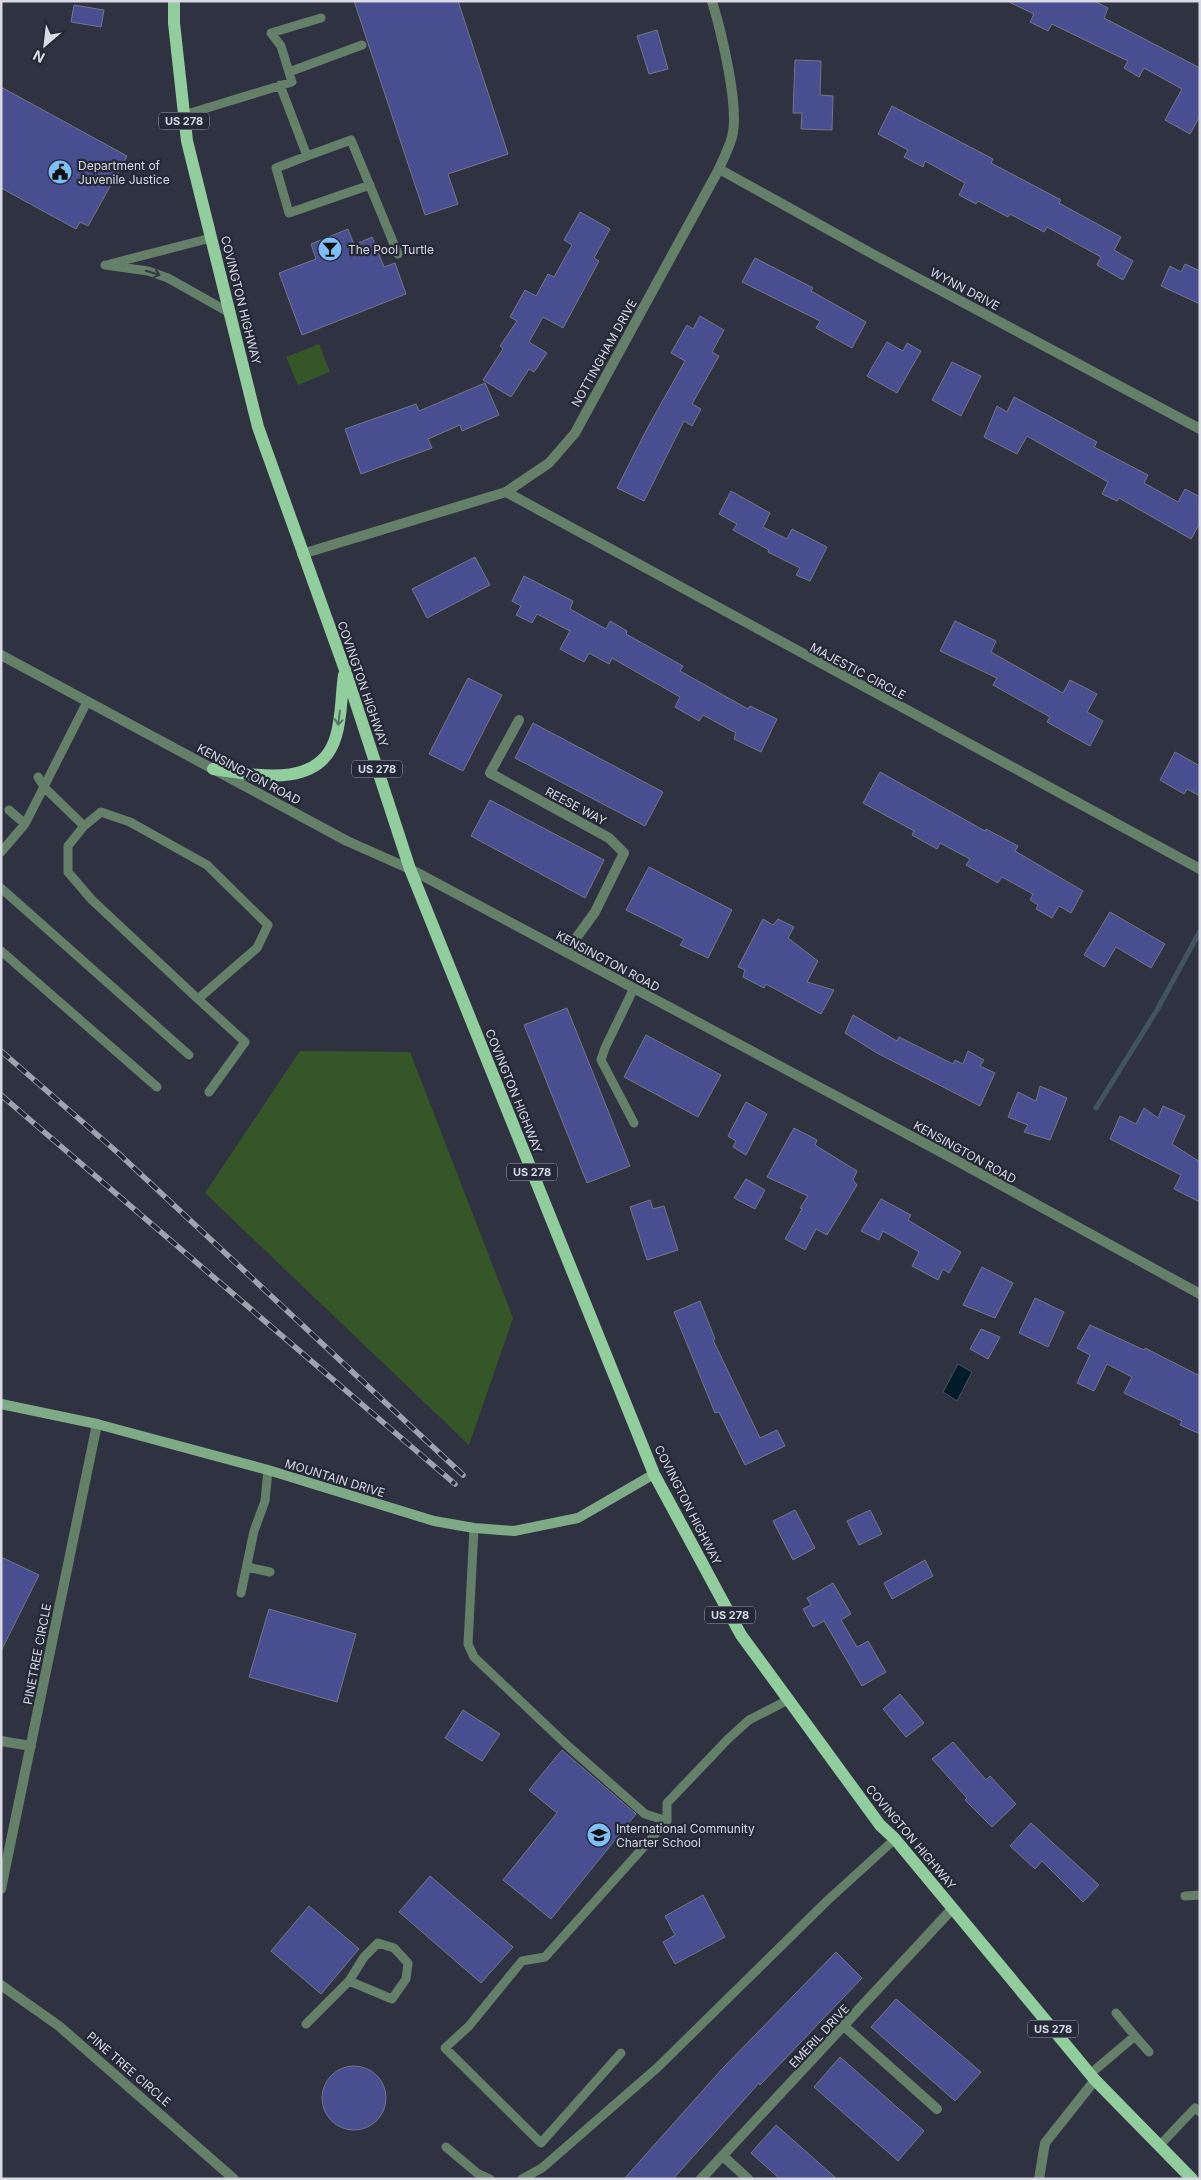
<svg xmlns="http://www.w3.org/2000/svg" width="1201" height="2180" viewBox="0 0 1201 2180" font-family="Inter,sans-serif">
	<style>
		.green { fill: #355727 }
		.water { fill: #001c29; stroke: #415561 }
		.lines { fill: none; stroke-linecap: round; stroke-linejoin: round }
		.stream { stroke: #415561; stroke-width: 5 }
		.building { fill: #484e8f; stroke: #737788 }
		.service { stroke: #648069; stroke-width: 9 }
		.minor { stroke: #648069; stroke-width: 10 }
		.tertiary { stroke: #648069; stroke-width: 10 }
		.secondary { stroke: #7eab86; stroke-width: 10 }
		.primary { stroke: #92cd9d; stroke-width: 12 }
		.rail-casing { stroke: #a1a2ae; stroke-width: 5.5 }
		.rail { stroke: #252836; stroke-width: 4; stroke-dasharray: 11; stroke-linecap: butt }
		.oneway { stroke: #323a40 }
		.oneway2 { stroke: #567264 }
		.labels { text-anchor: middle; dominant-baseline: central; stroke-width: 4.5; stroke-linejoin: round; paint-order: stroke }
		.shield { fill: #252836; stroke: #a2a4af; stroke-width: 1 }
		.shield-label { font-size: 11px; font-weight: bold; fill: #d8d9e3 }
		.poi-label { font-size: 12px; fill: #d8d9e3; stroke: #252836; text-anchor: start }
		.street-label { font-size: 12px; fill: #d8d9e3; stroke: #252836 }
	</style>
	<rect width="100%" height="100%" fill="#2f3241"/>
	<path class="green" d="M319,344L330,372L298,385L286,357Z
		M300,1051L410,1052L513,1318L469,1445L205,1193Z"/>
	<path class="water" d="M958,1364L972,1372L957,1401L943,1392Z"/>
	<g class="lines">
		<path class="stream" d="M1096,1108L1157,1010L1200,931"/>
	</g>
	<path class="building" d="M354,1H458L508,154L448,174L458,204L425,215Z
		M1007,1H1094L1108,8L1104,18L1200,68V116L1190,134L1165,120L1182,89L1144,68L1139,77L1124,68L1128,61L1052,24L1048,31L1030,22L1034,14Z
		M74,5L104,10L101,27L71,22Z
		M657,30L668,69L649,74L637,36Z
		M795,60L821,61L820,95L833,96L832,130L801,129L802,113H793Z
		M1,87L127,156L88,226L80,222L76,229L1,188Z
		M892,106L993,159L991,163L1061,200L1059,203L1121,237L1114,250L1133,261L1123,280L1097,265L1101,257L1047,227L1044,232L1010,214L1008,217L978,201L976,204L959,195L965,183L925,161L923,167L904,157L908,150L878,134Z
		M580,212L610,229L594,258L599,261L563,328L543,317L529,342L547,353L534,372L529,369L511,397L483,380L503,349L500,346L517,321L510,317L525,290L536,296L548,274L554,277L572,245L564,240Z
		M348,229L354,245L372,237L384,267L395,263L406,294L302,335L279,273L316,259L311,244Z
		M755,258L813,288L811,291L866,322L852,348L816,328L820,321L742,282Z
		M1185,264L1200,271V304L1161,286L1170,266L1181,272Z
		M700,316L724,330L712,352L719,356L692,404L701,409L692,426L684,421L644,501L617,488L648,427L685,361L671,353L687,325L693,329Z
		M887,342L903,351L907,343L921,351L897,393L867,376Z
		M952,362L981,376L961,416L932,400Z
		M485,383L499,415L462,431L460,425L428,439L432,448L361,474L345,429L416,404L419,411Z
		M1014,397L1097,442L1094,447L1148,475L1144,483L1178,502L1185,489L1200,497V523L1191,539L1119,498L1117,501L1102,494L1108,482L1027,436L1017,454L984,437L997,406L1007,412Z
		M731,491L770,513L763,527L787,539L792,529L827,547L810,581L796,575L800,568L768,552L769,550L733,530L737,524L719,514Z
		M475,557L490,585L427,618L412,589Z
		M524,576L573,601L570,609L606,629L610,621L627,631L626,634L683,666L680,671L748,709L750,706L777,719L761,752L734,739L736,733L703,715L699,721L675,707L680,697L612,658L609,664L589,653L584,662L560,649L570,631L537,614L532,623L516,615L521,606L512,601Z
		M955,621L996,641L991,652L1063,693L1070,680L1097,694L1087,712L1103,721L1090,746L1047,722L1050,717L993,685L997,678L940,651Z
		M468,678L502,695L463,771L429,754Z
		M533,723L663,792L645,826L515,758Z
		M1175,752L1200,766V796L1187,789L1184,794L1160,780Z
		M880,772L985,831L986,829L1018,846L1015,851L1083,891L1071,913L1059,906L1052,918L1036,909L1038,905L1030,900L1033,894L1002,877L998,883L966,865L970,859L940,843L937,849L912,835L914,831L863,803Z
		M490,800L604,860L585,898L471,836Z
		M649,867L732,910L708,958L680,945L684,939L626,910Z
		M1110,912L1165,944L1151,968L1116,947L1104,967L1084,955Z
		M763,919L773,925L778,919L794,927L788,938L818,961L807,982L834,990L821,1014L766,984L764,988L743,977L745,970L738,967Z
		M567,1008L630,1166L587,1183L524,1025Z
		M853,1015L897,1041L899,1037L953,1064L955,1060L963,1064L968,1051L984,1060L980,1066L995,1073L980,1106L877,1053L845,1033Z
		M646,1035L721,1075L698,1117L624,1077Z
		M1040,1086L1067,1098L1050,1140L1024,1132L1028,1125L1008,1117L1018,1092L1036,1101Z
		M746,1102L767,1114L746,1155L733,1147L736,1141L728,1136Z
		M1163,1106L1185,1116L1172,1144L1200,1162V1202L1174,1189L1181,1175L1110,1139L1120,1116L1136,1124L1144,1108L1158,1118Z
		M794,1128L817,1140L815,1145L857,1171L853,1180L857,1185L827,1235L816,1229L805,1250L785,1239L802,1209L800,1208L808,1196L767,1177Z
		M746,1179L765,1190L755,1209L734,1198Z
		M881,1199L911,1215L908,1220L961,1252L949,1273L943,1269L938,1280L912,1266L919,1252L883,1231L879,1240L861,1231Z
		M650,1200L653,1209L664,1206L678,1250L647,1260L630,1207Z
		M982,1267L1013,1283L995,1318L963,1305Z
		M1035,1298L1064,1312L1048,1347L1019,1333Z
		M700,1301L715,1339L713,1340L760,1438L777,1430L785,1446L745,1465L719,1412L715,1413L674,1312Z
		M1090,1325L1144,1350L1145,1348L1200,1376V1434L1180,1425L1182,1421L1124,1393L1132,1377L1107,1364L1094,1391L1077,1383L1090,1355L1077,1348Z
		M981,1329L1000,1337L988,1359L970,1349Z
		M795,1510L815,1548L793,1560L773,1521Z
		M870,1510L882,1534L859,1545L847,1521Z
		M1,1557L39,1575L1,1651Z
		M925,1560L933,1576L892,1599L884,1583Z
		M833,1583L851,1614L841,1620L857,1647L868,1641L886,1672L862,1686L824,1621L813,1627L803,1609L811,1605L807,1598Z
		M269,1609L356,1634L337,1702L249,1677Z
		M900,1694L924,1723L906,1737L883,1709Z
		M463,1710L500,1734L482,1761L445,1738Z
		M953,1742L986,1780L990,1776L1016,1804L992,1827L965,1800L967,1798L932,1759Z
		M562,1750L636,1814L551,1919L503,1880L557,1813L529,1790Z
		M1031,1823L1099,1885L1083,1902L1042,1861L1035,1869L1010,1846Z
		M430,1876L513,1947L481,1983L399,1912Z
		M703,1895L725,1937L675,1964L663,1942L675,1935L665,1916Z
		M309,1906L359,1949L321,1994L271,1951Z
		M836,1952L862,1978L760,2085L759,2083L673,2179H624L722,2069Z
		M896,1999L981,2072L955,2101L871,2027Z
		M840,2057L924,2131L898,2161L814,2087Z
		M322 2098a32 32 0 1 1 64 0a32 32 0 1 1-64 0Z
		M776,2125L837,2179H780L751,2153Z"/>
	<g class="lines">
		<path class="service" d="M289,72L362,45
			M280,85L307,156L351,140L398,254
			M184,115L292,82L281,46L271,33L321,18
			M307,156L276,168L289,213L370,185
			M110,264L211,238
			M105,265L148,271L168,278L230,313
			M38,777L45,788L84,826L101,812L130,822L207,865L268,925L257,948L198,999L92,900L68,872V846L84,826
			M9,810L25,824
			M1,852L25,824L87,702
			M1,888L189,1055
			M1,951L157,1087
			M634,988L605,1048L601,1060L634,1123
			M198,999L245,1042L209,1092
			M474,1528L468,1644L474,1657L569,1747L645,1814L667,1821
			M247,1567L270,1572
			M241,1593L254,1531L265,1501L268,1470
			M1185,1896L1200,1895
			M1116,2013L1135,2036
			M306,2024L349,1981L364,1957L378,1943L394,1948L408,1963L406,1979L392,1999L349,1981
			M621,2053L541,2143L445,2048L469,2026L522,1961L545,1957L667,1821V1803L728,1739L749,1720L788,1700
			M1090,2074L1135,2036L1149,2052
			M1160,2145L1195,2108L1200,2112
			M446,2147L477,2173L490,2179
			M522,2179L542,2168L657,2068L828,1900L895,1839"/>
		<path class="minor" d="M719,169L878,257L1200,429
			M506,492L1200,869
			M302,554L506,492L549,463L575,433L719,169C723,159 729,148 732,137C740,107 721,31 712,1
			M519,720L490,773L609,838L624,853L595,912L566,952
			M1,1741L31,1746
			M1,1889L97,1424
			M1,1985L59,2026L234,2179
			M844,2026L937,2109
			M723,2156L748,2179
			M701,2179L953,1908
			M1039,2179L1045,2143L1095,2080"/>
		<path class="tertiary" d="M1,655L347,841L410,869L566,952L939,1151L1200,1294"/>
		<path class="secondary" d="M1,1404L97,1424L268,1470L434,1521L474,1528L514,1531L578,1518L654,1474"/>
		<path class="primary" d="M174,1V23L187,141L258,427L345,670L410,869L654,1474L741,1635L880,1825L895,1839L1095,2080L1192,2179
			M213,769C255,775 321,790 336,736C342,717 341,694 344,675"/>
		<defs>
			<path id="rail" d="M1,1051L117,1152L463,1475
				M1,1095L455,1484"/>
		</defs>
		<use href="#rail" class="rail-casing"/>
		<use href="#rail" class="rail"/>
	</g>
	<defs><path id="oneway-shaft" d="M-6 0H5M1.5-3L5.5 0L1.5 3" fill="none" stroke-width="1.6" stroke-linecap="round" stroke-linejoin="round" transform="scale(1.25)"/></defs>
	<use class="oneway" href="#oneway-shaft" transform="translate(153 273) rotate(17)"/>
	<use class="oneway2" href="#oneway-shaft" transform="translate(339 718) rotate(97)"/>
	<defs>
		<symbol id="civic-disc" viewBox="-11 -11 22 22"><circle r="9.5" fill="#7ebef9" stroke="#252836"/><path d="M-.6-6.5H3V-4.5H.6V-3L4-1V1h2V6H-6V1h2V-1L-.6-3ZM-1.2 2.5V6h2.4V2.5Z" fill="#111"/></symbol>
		<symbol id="bar-disc" viewBox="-11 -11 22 22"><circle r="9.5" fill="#7ebef9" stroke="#252836"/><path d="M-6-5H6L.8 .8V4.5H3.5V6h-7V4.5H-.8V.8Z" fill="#111"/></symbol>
		<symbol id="school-disc" viewBox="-11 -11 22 22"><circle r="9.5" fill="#7ebef9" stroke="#252836"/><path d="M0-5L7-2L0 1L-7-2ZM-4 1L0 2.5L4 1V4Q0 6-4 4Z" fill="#111"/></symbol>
	</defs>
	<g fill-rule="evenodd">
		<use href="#civic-disc" x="46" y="158" width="28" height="28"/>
		<use href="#bar-disc" x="316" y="235" width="28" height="28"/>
		<use href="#school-disc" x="585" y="1821" width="28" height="28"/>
	</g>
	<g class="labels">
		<g class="shield">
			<rect x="159" y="112.5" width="50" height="17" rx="4"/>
			<rect x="352" y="760.5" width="50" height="17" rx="4"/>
			<rect x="507" y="1163.5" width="50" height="17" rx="4"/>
			<rect x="705" y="1606.5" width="50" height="17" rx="4"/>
			<rect x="1028" y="2020.5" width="50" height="17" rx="4"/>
		</g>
		<g class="shield-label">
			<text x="184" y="121">US 278</text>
			<text x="377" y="769">US 278</text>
			<text x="532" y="1172">US 278</text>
			<text x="730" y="1615">US 278</text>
			<text x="1053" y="2029">US 278</text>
		</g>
		<g class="poi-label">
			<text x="78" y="165">Department of<tspan x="78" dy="14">Juvenile Justice</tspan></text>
			<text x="348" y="249">The Pool Turtle</text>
			<text x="616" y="1828">International Community<tspan x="616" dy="14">Charter School</tspan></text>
		</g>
		<g class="street-label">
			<text transform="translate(965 289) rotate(28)">WYNN DRIVE</text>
			<text transform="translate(241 300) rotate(76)">COVINGTON HIGHWAY</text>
			<text transform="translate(604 353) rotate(-61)">NOTTINGHAM DRIVE</text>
			<text transform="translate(858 671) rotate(28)">MAJESTIC CIRCLE</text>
			<text transform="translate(363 684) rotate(71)">COVINGTON HIGHWAY</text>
			<text transform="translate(249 774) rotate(28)">KENSINGTON ROAD</text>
			<text transform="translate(576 806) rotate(28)">REESE WAY</text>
			<text transform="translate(608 961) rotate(28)">KENSINGTON ROAD</text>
			<text transform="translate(514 1091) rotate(68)">COVINGTON HIGHWAY</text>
			<text transform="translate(965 1152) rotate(29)">KENSINGTON ROAD</text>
			<text transform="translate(335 1478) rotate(17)">MOUNTAIN DRIVE</text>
			<text transform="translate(688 1505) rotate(63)">COVINGTON HIGHWAY</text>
			<text transform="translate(37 1654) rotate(-79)">PINETREE CIRCLE</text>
			<text transform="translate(911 1837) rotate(50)">COVINGTON HIGHWAY</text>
			<text transform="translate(819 2036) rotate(-47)">EMERIL DRIVE</text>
			<text transform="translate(129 2069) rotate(41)">PINE TREE CIRCLE</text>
		</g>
	</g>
	<rect width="1201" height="2180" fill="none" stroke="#d8d9e3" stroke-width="5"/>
	<g transform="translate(45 45) rotate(208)" stroke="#252836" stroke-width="4" paint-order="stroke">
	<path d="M0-4L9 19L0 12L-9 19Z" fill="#d8d9e3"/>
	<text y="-8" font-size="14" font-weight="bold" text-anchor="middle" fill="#d8d9e3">N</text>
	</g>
</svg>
